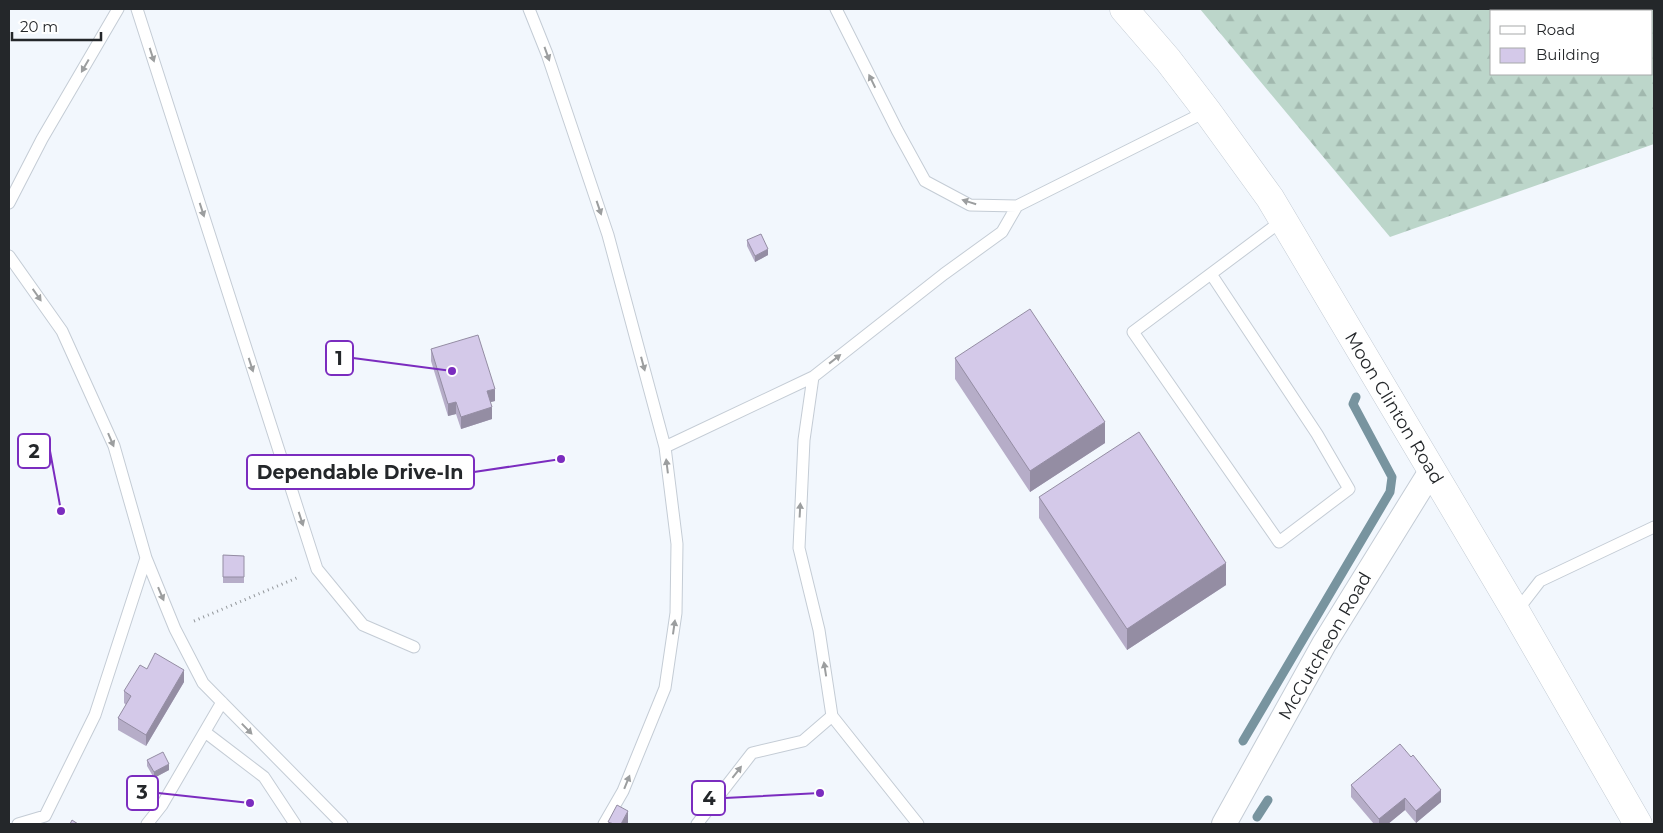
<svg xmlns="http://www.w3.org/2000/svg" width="1663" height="833" viewBox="0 0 1663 833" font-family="Montserrat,sans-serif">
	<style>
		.forest { fill: url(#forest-firs); fill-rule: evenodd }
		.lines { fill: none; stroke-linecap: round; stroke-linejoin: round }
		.stream { stroke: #78949f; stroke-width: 9 }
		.service-casing { stroke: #c4ccd5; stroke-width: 13 }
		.minor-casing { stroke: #c4ccd5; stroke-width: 26 }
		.tertiary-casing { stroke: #c4ccd5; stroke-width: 29 }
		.path { stroke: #93979b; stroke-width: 3; stroke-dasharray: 1 4; stroke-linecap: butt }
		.service { stroke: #fff; stroke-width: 11 }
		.minor { stroke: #fff; stroke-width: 24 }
		.tertiary { stroke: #fff; stroke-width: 28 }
		.wall { fill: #b6adc8 }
		.shaded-wall { fill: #948da3 }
		.building { fill: #d4c9e9; stroke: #948da3 }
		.oneway { fill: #9c9e9f }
		.labels { text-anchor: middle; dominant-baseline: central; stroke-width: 4.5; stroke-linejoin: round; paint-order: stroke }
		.street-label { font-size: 18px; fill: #24272a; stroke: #fff }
		.leader { fill: none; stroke: #7b2cbf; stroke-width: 2 }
		.callout-dot { fill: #7b2cbf; stroke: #fff; stroke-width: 2 }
		.callout { fill: #fff; stroke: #7b2cbf; stroke-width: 2 }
		.callout-label { font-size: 19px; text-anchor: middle; font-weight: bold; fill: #24272a }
	</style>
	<defs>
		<pattern id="forest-firs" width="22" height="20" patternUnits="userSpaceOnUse" patternTransform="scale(1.25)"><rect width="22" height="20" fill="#bcd6ca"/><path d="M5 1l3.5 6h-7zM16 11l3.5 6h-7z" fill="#a1b8ae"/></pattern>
	</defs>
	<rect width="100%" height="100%" fill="#f2f7fd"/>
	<path class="forest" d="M1200,9H1654V144L1390,237ZM1492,11H1652V74H1492Z"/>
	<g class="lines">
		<path class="stream" d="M1243,741L1390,492L1392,477L1353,404L1356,397
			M1257,817L1268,800"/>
		<defs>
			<path id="service" d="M137,9L317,569L363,625L414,647
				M529,9L547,54L608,235L665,447
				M836,9L897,130L925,181L970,205L1017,206L1207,111
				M9,203L42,139L118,9
				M9,256L62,331L114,446L146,558L175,629L203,683L342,824
				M1211,274L1317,434L1349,489L1279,542L1133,332L1283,220
				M1516,612L1540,581L1654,527
				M832,716L918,824
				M205,732L264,777L295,824
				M18,824L45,816L95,715L146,558
				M147,824L162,805L222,702
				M604,824L623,791L665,688L676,613L677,544L665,447L813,377
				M697,824L752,753L803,741L832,716L819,630L799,548L804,440L813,377L944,274L1002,232L1017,206"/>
			<path id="minor" d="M1224,824L1324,644L1431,471"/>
			<path id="tertiary" d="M1124,9L1168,60L1207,111L1270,198L1516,612L1638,824"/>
		</defs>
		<use href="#service" class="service-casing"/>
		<use href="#minor" class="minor-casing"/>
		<use href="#tertiary" class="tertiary-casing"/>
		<path class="path" d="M194,621L299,577"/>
		<use href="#service" class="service"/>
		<use href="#minor" class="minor"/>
		<use href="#tertiary" class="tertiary"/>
	</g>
	<path class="wall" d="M747,240L768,255L755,262L747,246Z
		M431,349L495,401L490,402L492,419L461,429L456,414L448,416L431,361Z
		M955,358L1105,443L1030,492L955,379Z
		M1039,497L1226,585L1127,650L1039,518Z
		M223,555L244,556V583H223Z
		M147,669L184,682L146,746L118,730V718L126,705L124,703V691Z
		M147,760L169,770L154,778L147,766Z
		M1351,785L1441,802L1416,823L1405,810L1388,824H1374L1351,797Z"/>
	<path class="shaded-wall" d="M768,249V255L755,262V256Z
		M495,389V401L487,403V391Z
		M456,402V414L448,416V404Z
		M492,407V419L461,429V417Z
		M1105,422V443L1030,492V471Z
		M1226,563V585L1127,650V629Z
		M184,670V682L146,746V735Z
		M169,764V770L154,778V772Z
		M1441,790V802L1416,823V811Z
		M1405,798V810L1388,824H1379V819Z
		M628,811V824H621Z"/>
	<path class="building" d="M761,234L768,249L755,256L747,240Z
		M1030,309L1105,422L1030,471L955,358Z
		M478,335L495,389L487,391L492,407L461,417L456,402L448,404L431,349Z
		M1139,432L1226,563L1127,629L1039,497Z
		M223,555L244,556V577H223Z
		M155,653L184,670L146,735L118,718L131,696L124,691L140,665L147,669Z
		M1400,744L1411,757L1413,755L1441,790L1416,811L1405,798L1379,819L1351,785Z
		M163,752L169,764L154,772L147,760Z
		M617,805L628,811L621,824H614L608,822Z
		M72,820L78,824H70Z"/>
	<defs><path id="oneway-solid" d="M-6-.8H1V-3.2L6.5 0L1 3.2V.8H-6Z" transform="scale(1.25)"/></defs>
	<g class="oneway">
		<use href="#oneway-solid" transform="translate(547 54) rotate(70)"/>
		<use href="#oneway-solid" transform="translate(152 55) rotate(72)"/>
		<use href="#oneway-solid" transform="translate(85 66) rotate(120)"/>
		<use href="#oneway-solid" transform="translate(872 81) rotate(-116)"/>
		<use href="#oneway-solid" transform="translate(969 202) rotate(-163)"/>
		<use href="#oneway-solid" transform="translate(599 208) rotate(71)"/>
		<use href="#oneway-solid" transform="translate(202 210) rotate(72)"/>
		<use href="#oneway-solid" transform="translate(37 295) rotate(55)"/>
		<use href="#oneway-solid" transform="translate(835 359) rotate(-38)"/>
		<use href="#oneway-solid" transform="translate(643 364) rotate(75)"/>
		<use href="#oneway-solid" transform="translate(251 365) rotate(72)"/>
		<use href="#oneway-solid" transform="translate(111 440) rotate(67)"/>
		<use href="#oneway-solid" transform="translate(667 466) rotate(-97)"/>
		<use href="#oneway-solid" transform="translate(800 510) rotate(-87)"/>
		<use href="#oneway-solid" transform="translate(301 519) rotate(72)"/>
		<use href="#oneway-solid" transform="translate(161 594) rotate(67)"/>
		<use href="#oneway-solid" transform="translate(674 627) rotate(-82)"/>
		<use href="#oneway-solid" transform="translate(825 669) rotate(-99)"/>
		<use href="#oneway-solid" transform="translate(247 729) rotate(46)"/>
		<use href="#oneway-solid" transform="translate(737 772) rotate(-52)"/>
		<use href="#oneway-solid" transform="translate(627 782) rotate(-68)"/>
	</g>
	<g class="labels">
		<g class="street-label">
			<text transform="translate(1394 408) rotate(59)">Moon Clinton Road</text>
			<text transform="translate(1325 646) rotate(-60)">McCutcheon Road</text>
		</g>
	</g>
	<path class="leader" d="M452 371L353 358M61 511L50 451M561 459L474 472M250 803L158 793M820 793L725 798"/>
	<g class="callout-dot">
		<circle cx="452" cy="371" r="5"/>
		<circle cx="61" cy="511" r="5"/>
		<circle cx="561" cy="459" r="5"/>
		<circle cx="250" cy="803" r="5"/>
		<circle cx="820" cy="793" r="5"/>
	</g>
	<g class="callout">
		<rect x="326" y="341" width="27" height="34" rx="5"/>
		<rect x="18" y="434" width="32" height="34" rx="5"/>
		<rect x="247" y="455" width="227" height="34" rx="5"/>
		<rect x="127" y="776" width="31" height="34" rx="5"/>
		<rect x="692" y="781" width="33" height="34" rx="5"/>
	</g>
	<g class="callout-label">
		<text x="339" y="365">1</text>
		<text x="34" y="458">2</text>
		<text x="360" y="479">Dependable Drive-In</text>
		<text x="142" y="799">3</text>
		<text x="709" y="805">4</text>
	</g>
	<rect width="1663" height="833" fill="none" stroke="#24272a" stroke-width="20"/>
	<rect x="1490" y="10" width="162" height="65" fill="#ffffff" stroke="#a7a9aa"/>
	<rect x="1500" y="26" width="25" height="8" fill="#ffffff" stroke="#a7a9aa"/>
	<text x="1536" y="35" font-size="15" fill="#24272a">Road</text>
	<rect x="1500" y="48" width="25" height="15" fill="#d4c9e9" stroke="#a7a9aa"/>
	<text x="1536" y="60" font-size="15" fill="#24272a">Building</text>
	<path d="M12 32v8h89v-8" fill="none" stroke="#24272a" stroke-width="2.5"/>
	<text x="20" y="32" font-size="15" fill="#24272a" stroke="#ffffff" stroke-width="4" paint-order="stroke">20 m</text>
</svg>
